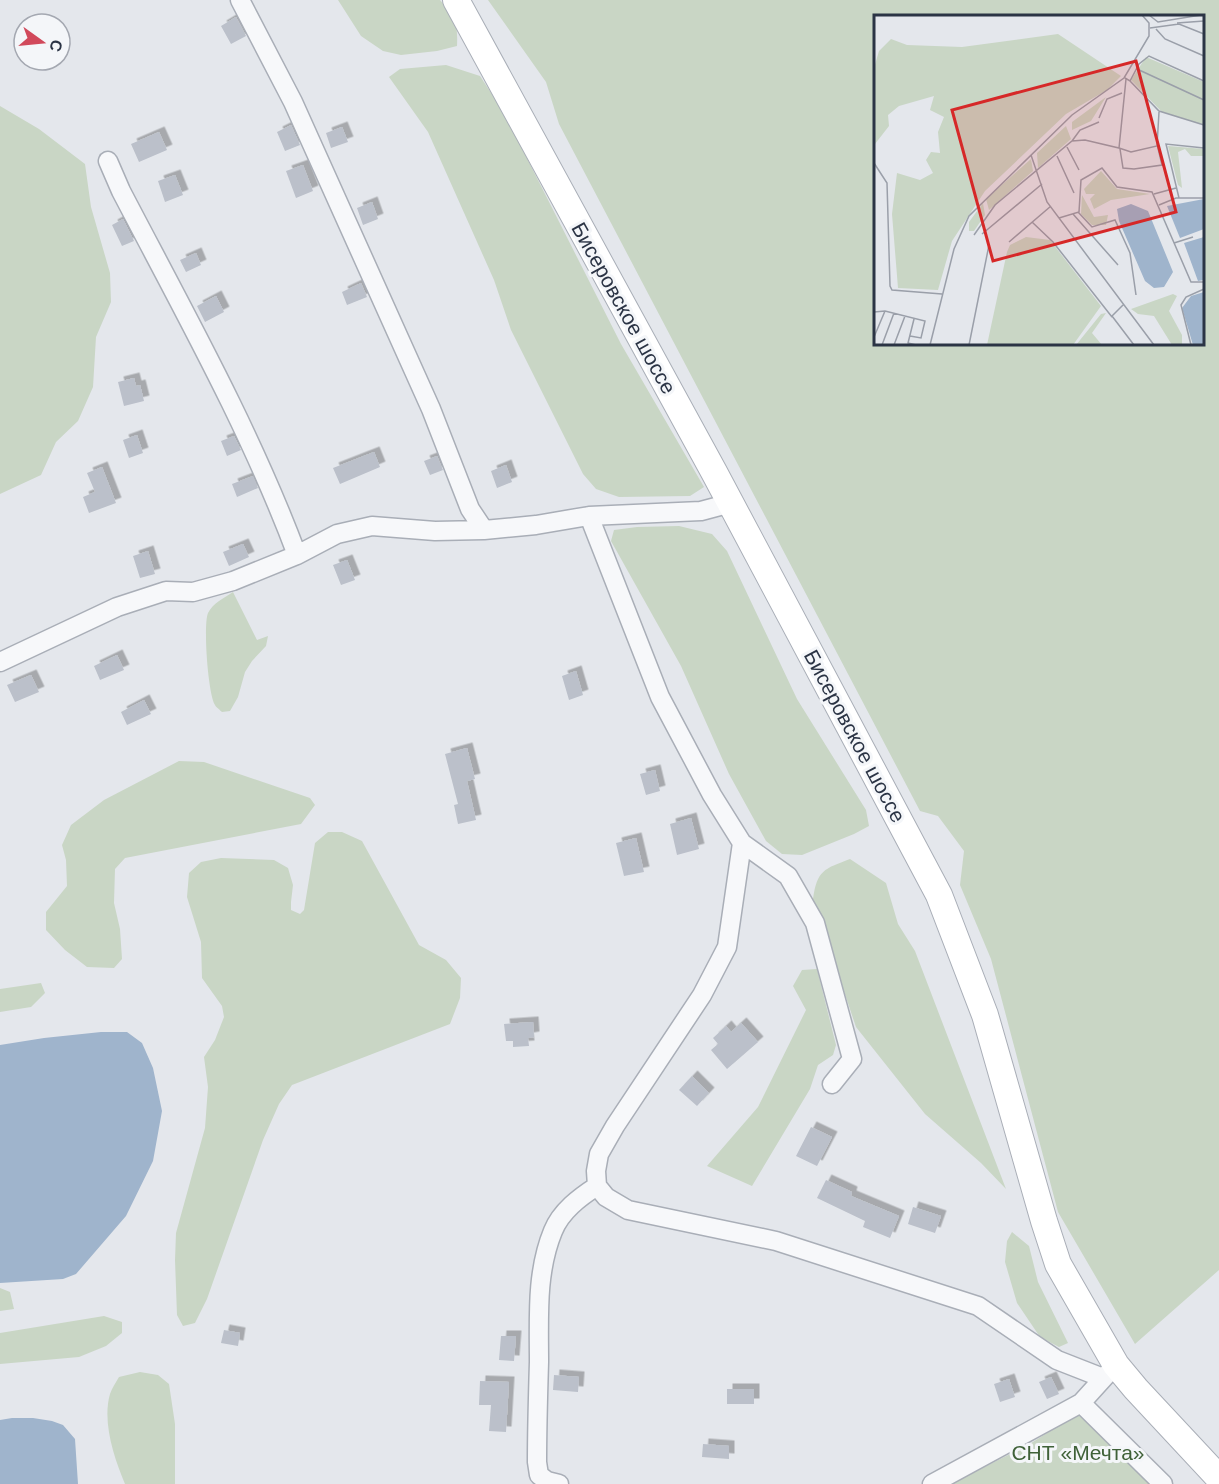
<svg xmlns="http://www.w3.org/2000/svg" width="1219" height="1484" viewBox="0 0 1219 1484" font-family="Arial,sans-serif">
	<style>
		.green { fill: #c9d6c5; fill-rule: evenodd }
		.water { fill: #9fb4cc }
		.building { fill: #bbc0ca; filter: url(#shadow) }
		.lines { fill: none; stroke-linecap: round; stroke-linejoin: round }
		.street-casing { stroke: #a9aeb7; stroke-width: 21 }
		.secondary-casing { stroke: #a9aeb7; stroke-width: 28 }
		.street { stroke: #f7f8fa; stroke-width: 18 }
		.secondary { stroke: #fff; stroke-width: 26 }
		.labels { text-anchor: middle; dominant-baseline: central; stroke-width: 6; stroke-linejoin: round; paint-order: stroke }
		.street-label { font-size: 21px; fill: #2b3445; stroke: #f4f6f9 }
		.park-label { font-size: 21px; fill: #3f6138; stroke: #f4f6f9 }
		.inset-road { fill: none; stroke: #9a9fa9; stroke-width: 1.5 }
		.view { fill: #d62828; fill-opacity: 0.15; stroke: #d62828; stroke-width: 3 }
		.inset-edge { fill: none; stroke: #2b3445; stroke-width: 3 }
	</style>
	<defs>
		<filter id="shadow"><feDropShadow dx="5.5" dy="-5.5" stdDeviation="0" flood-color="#0004"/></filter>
	</defs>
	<rect width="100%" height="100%" fill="#e4e7ec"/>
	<path class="green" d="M338,0H440C455,18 458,22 457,46L437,51L401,55L383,51L361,36Z
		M488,0H1219V1270L1135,1344L1058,1212L991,959L960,885L964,851L938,816L920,811L559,124L546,82ZM876,16H1202V344H876Z
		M446,65L480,76L503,111L621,344L704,487L690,496L619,497L596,489L583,474L511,330L494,280L428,132L389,77L400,69Z
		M0,106L39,129L85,164L91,207L110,273L111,302L96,337L93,387L78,421L56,442L41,475L0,494Z
		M679,526L712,534L727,551L797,699L866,810L869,826L854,834L802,855L782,854L766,841L729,774L681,666L611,541L614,530L637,527Z
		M233,592L257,640L268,636L266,646L252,661L245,672L238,697L230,711L222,712C221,711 215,706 215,705C208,694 203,625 208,613C213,603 224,598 233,592Z
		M179,761L204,762L310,798L315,805L301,824L125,858L115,869L114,903L120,929L122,959L114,968L87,967L65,950L46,930V912L67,886L66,860L62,845L71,825L104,800Z
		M328,832H342L362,841L419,945L446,960L461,978L460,998L450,1024L292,1085L279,1104L263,1140L207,1299L195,1323L183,1326L177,1315L175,1260L176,1233L205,1128L208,1087L204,1057L215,1040L224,1017L222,1006L202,978L201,942L187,897L189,873L201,862L221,858L274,860L288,868L293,885L291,902V910L300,914L304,910L315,843Z
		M850,859L886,883L898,924L915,951L1006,1189L981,1163L925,1114L856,1027L813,899C817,870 824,869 850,859Z
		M817,969L836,1045L833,1055L818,1065L810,1089L752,1186L707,1166L758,1107L806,1010L793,986L802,970Z
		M41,983L45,993L31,1007L0,1012V989Z
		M1012,1232L1029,1246L1038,1282L1068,1343L1059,1347L1040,1337L1017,1303L1005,1262L1007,1241Z
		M0,1288L10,1292L14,1309L0,1311Z
		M104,1316L122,1322V1333L106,1346L79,1357L0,1364V1333Z
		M140,1372L158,1375L169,1384L175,1424V1484H125C114,1458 102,1422 110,1394C112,1388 116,1382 119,1377Z
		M1084,1410L1152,1484H951L1028,1445Z"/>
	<path class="water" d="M101,1032H127L142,1043L153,1068L162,1111L153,1161L126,1216L76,1274L63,1279L0,1283V1045L44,1038Z
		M12,1418H33L52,1421L63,1425L75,1439L78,1484H0V1420Z"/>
	<path class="building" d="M236,17L246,36L231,44L221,26Z
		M291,125L300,145L285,151L277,132Z
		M342,127L348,142L331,148L326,133Z
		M159,132L167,150L139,162L131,144Z
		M303,165L313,191L296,198L286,171Z
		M175,175L183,195L165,202L158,181Z
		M372,202L378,219L363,225L357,208Z
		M123,219L134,241L122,246L112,225Z
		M196,253L201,265L186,272L180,260Z
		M361,283L367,297L347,305L342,292Z
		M216,296L224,312L205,322L197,306Z
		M134,378L136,386L140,385L144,401L124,406L118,382Z
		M137,435L143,453L129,458L123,440Z
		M234,436L241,450L227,456L221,441Z
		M374,452L380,467L340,484L333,468Z
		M437,456L443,470L430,475L424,461Z
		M506,465L512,482L497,488L491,471Z
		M102,467L116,503L89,513L83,497L95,492L87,473Z
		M253,476L258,488L237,497L232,484Z
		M243,544L249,557L229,566L223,552Z
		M148,551L155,574L140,578L133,556Z
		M347,560L355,580L341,585L333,565Z
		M117,655L124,670L100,680L94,666Z
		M576,671L583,695L569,700L562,676Z
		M31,675L39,692L15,702L7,685Z
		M144,700L151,714L127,725L121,712Z
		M467,748L475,779L467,781L476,820L458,824L454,805L458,804L445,754Z
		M655,770L660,791L646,795L640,774Z
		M691,818L699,849L677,855L670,824Z
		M636,838L644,872L624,876L616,843Z
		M533,1022L534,1037L528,1038L529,1046L513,1047V1041H506L504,1024Z
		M741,1023L758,1042L727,1069L711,1050L718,1044L713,1038L726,1026L731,1032Z
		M692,1076L709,1093L697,1106L679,1090Z
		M811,1127L832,1137L817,1166L796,1156Z
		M826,1180L852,1192L851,1196L899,1216L890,1238L863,1227L865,1221L817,1198Z
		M913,1207L941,1216L935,1233L908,1224Z
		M224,1330L240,1333L238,1346L221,1343Z
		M501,1336H516L514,1361L499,1360Z
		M554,1375L579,1377L578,1392L553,1390Z
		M1051,1377L1059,1394L1047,1399L1039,1382Z
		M1009,1379L1015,1397L1000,1402L994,1384Z
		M480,1381L509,1382L506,1432L489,1431L491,1405H479Z
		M727,1389H754V1404H727Z
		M703,1444L729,1446V1459L702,1457Z"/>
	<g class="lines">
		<defs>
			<path id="street" d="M240,0L293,102L431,409L470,509L484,530
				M108,161L121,191C183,310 250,429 297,555
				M589,516L660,697L712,795L742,843L727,947L702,995L615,1126L599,1154L596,1171L597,1186L606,1197L628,1210L776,1241L978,1306L1057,1360L1103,1378
				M0,662L117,607L166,591L193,592L233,581L297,555L337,534L372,526L435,531L484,530L536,525L589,516L701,511L731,503
				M742,843L788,876L815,923L852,1059L832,1084
				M1110,1371L1081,1403L1163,1484
				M559,1484L547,1481L539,1475L537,1462C537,1429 538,1395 539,1362C539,1317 536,1272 553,1231C561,1211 580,1197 597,1186
				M932,1484L1081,1403"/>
			<path id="secondary" d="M456,0L714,472L939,895L985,1015L1044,1221L1058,1264L1116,1365L1136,1389L1219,1478"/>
		</defs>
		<use href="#street" class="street-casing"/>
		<use href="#secondary" class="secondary-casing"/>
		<use href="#street" class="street"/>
		<use href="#secondary" class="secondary"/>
	</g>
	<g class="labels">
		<g class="street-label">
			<text transform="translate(624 308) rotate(61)">Бисеровское шоссе</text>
			<text transform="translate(855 736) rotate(62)">Бисеровское шоссе</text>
		</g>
		<g class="park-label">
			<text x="1078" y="1452">СНТ «Мечта»</text>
		</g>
	</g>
	<g transform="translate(874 15)">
		<rect width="330" height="330" fill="#e4e7ec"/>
		<path d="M184,19L247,61L233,75L192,99L111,176L78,226L64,275L24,273L18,199L23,158L46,165L59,158L52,145L57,137L66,138L64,117L70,102L56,95L60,81L25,91L14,100L15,111L1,129L0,137V53L5,36L17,24L33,30L88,32ZM272,42L330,67V110L288,97L257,65ZM232,82L217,106L198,115V107ZM192,111L197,124L164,153L163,138ZM294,131L330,134V141H317L311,134L304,137L308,173L304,170ZM157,144L159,156L115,195L112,184ZM227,156L243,174L276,179L237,185L220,194L216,184L221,179H212L210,174ZM208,180L220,202L234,200L232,210H218L207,199ZM109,188L111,200L100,216H95V207ZM152,222L176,225L227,291L199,330H113L133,237L136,230ZM299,279L303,281L295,296L308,320V330H298L280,301L264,299L257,294ZM232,298L218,318L228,330H202L227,299Z" fill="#c9d6c5"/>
		<path d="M330,184V214L306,223L293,191ZM257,189L274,196L299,257L290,272L280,273L271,266L245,206L243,194ZM330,222V265L324,266L310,228ZM330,277V330H319L308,293L317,281Z" fill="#9fb4cc"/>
		<path class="inset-road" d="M275,0L284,7L327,0M303,8L330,6M276,13L305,9L330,19M282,14L291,24L330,41M263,54L330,85M251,63L256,66L265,49L275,41L330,66M256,66L285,96L330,110M225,103L233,84L248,78M198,126L206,115L225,107M193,132L205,155M245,133L257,137L283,131L285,97M246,134L249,153L260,154L288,150L283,129M157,140L173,187L280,330M183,141L200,178M0,148L13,168L16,271L18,275L68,279M280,179L302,173M305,183L292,129L330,133M285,190L302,183H330M204,197L218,212L241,205L256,238L262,280M199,199L244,250M185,203L205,197L207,165L228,153L243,172L278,177L317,267H330M158,207L179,227L238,302M108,219L168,169M100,220L121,190L198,126L211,125L245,133L252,64M135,227L177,191M300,228L319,222M249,290L238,301L260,330M0,297L11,296L51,306L47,323L36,321M40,304L34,328L42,330M0,322L11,296M8,330L20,298M20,330L31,301M56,330L80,234L95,201L198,100L250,63L275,21V8L268,0M95,330L115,230M317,330L307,290L312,282L330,274"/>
		<path class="view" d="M262,46L302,197L119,246L78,95Z"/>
		<rect width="330" height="330" class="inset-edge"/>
	</g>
	<g transform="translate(42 42) rotate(105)"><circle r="28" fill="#f4f6f9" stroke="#a4a8b1" stroke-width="1.5"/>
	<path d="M0-4.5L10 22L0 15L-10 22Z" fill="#d1495b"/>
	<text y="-9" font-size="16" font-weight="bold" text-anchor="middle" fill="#2b3445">С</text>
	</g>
</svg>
